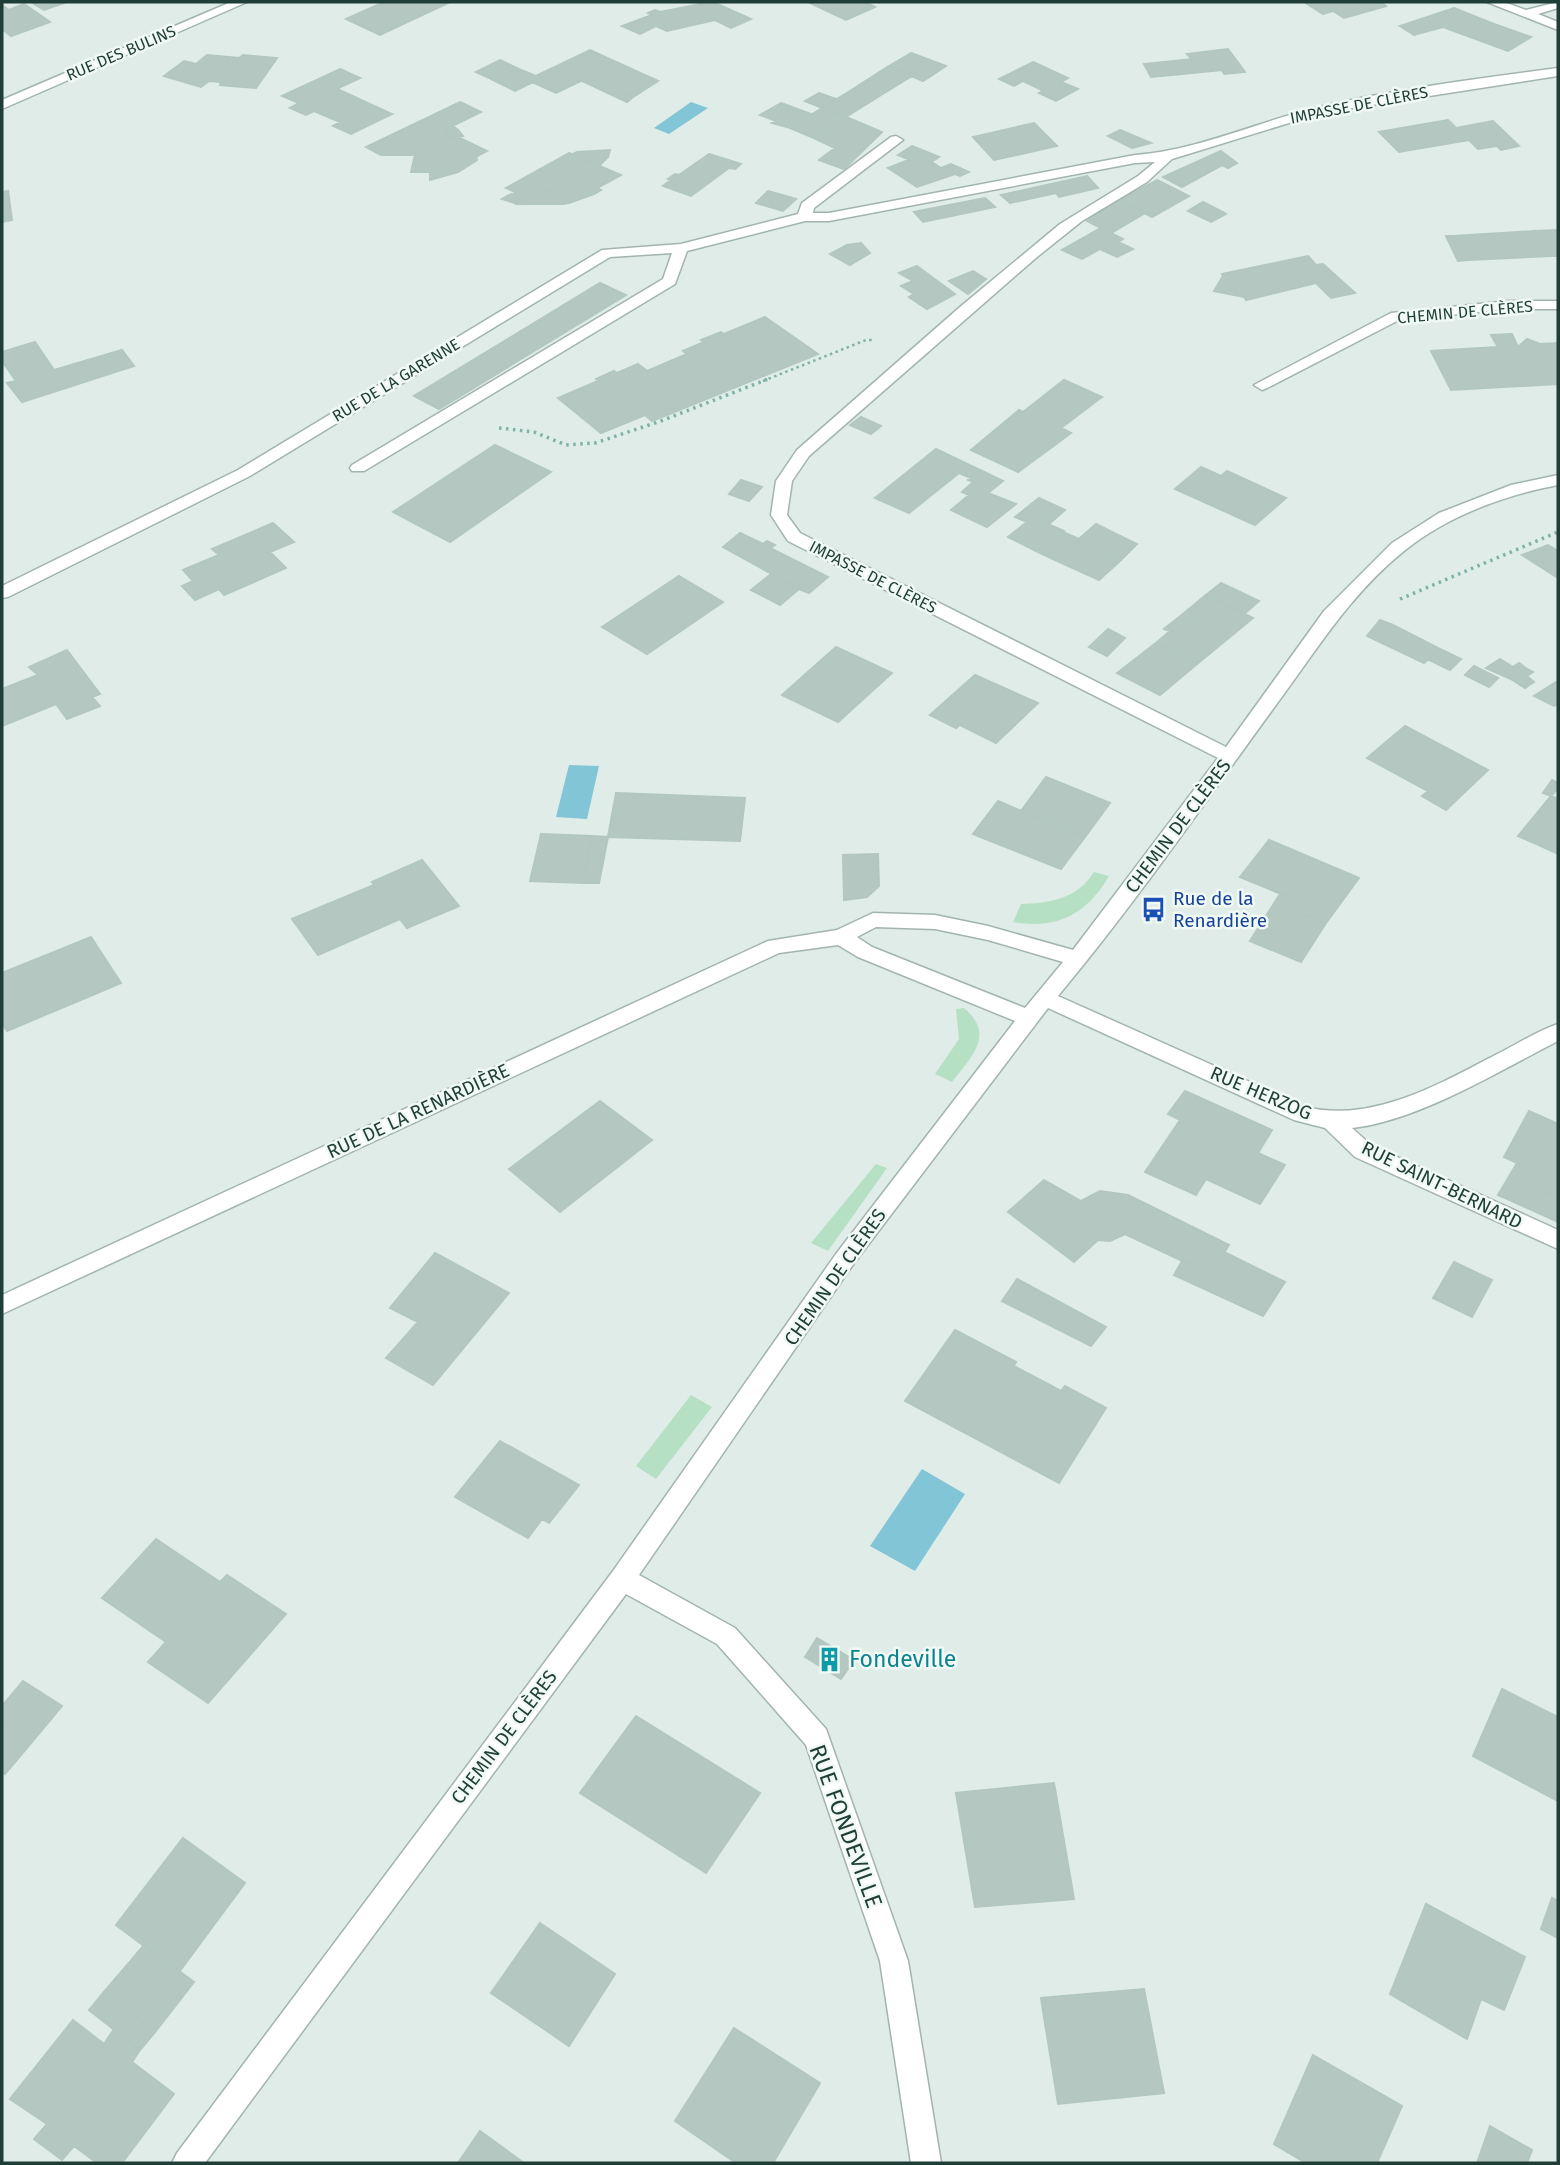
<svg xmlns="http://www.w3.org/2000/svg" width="1560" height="2165" viewBox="0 0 1560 2165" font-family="'Fira Sans',sans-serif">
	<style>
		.green { fill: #b6e0c4 }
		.water { fill: #82c5d7 }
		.building { fill: #b5c7c1; stroke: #b2c7bf; stroke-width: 2 }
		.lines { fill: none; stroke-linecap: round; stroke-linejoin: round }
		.minor-casing { stroke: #a2b4b0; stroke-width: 3 }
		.path-far1 { stroke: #7db3a6; stroke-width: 2.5; stroke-dasharray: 2.5 3.5; stroke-linecap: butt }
		.path { stroke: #7db3a6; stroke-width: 3.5; stroke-dasharray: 2.5 4.5; stroke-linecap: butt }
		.minor { fill: #fff; fill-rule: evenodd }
		.labels { text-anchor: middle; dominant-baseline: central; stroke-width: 5; stroke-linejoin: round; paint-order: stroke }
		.far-street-label { font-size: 16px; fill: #1f3e38; stroke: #f1f9f5 }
		.street-label { font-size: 19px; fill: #1f3e38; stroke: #f1f9f5 }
		.transit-label { font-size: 19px; fill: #164399; stroke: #f1f9f5; text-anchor: start }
		.near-culture-label { font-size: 23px; fill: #0d838f; stroke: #f1f9f5; text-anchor: start }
		.near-street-label { font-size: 23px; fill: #1f3e38; stroke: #f1f9f5 }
	</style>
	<rect width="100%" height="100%" fill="#e0ece8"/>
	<path class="green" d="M1094,872L1109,876C1087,914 1057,930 1013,922L1021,904C1050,903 1077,899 1094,872Z
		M964,1008C996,1035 971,1057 952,1082L935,1074L959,1039L956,1009Z
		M876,1164L887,1168L828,1251L811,1243Z
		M691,1395L712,1407L656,1479L636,1466Z"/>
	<path class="water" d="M691,102L708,108L669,134L654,128Z
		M569,765L599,766L587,819L556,817Z
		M922,1469L965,1494L915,1571L870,1546Z"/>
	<path class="building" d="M31,2H63L64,3L44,10Z
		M384,2H450L380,35L346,19Z
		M696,2H713L751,19L731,28L715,20L667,31L656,26L640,34L622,26L652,15L648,13L655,10L660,12L701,4Z
		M808,2H865L875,7L846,20Z
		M1304,2H1385L1382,3L1386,6L1344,18L1333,11L1323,14Z
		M24,4L50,22L11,36L2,29V5L9,10Z
		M1454,8L1494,24L1531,37L1508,51L1443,27L1414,35L1400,26Z
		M1228,49L1245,72L1224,74L1222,70L1173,75L1164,62L1192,59L1187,54Z
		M590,50L594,52L515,91L493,80L519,69L536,76Z
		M594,52L658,81L633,97L589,77L556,93L532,82Z
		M911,53L946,66L923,81L889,66Z
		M207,55L239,58L243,55L277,58L256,88L220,85L221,82L209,81L201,87L164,76L184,61L196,64Z
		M500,60L519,69L493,80L476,72Z
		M1033,62L1068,78L1061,82L1078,89L1056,101L1039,93L1044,91L1023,81L1014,86L999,79Z
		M1164,62L1173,75L1151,77L1144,64Z
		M889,66L912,76L873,100L850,91Z
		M340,69L360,78L330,92L350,101L357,98L392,114L351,134L333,126L340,122L314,111L306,115L290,108L299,103L282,96Z
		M589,77L633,97L627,102L582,81Z
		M337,89L357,98L350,101L330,92Z
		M850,91L873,100L846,117L822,108Z
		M819,93L836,99L822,108L805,101Z
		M460,102L481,112L444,130L451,134L446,136L453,139L458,137L487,151L446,172H411L415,155H381L366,147Z
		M781,103L811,114L790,128L772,123L776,121L760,115Z
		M822,108L846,117L814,138L790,128Z
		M846,117L882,132L844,169L819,160L835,148L814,138Z
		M1448,120L1456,128L1493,121L1519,146L1501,150L1497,146L1478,149L1469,140L1399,152L1379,132Z
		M1034,123L1057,146L994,160L973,137Z
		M453,126L458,130L463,136L453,139L446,136L451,134L444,130Z
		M1120,130L1151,143L1132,148L1108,136Z
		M912,146L939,157L931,162L921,155L910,160L898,155Z
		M610,150L608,157L599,166L573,154L577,152Z
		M1221,151L1237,163L1228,168L1222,165L1182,187L1163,177Z
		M569,153L621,175L597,188L601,190L594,194L569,203L562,204L556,198L559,196L544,189L518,204L502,199L515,192L506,188Z
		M709,154L741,164L735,169L729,168L691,196L663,186L671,180L668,179L675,174L679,175Z
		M921,155L941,168L951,164L969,172L960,176L955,174L917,187L888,168Z
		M476,156L477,160L458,172L430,180V172H446Z
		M1087,176L1098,188L1059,197L1056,193L1010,203L1001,195Z
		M1157,180L1189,196L1152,217L1119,200Z
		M544,189L559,196L556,198L562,204H518Z
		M8,191L12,220L2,222V192Z
		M768,191L796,199L783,211L756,203Z
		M985,198L995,207L923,222L914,212Z
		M1119,200L1145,213L1111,233L1087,221Z
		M1203,202L1223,212L1226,214L1211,222L1188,211Z
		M1101,228L1123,239L1118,242L1133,249L1117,257L1100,249L1082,259L1062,250Z
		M1558,230V256H1549L1534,231Z
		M1534,231L1549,256L1469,260L1455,236Z
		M1446,236H1455L1469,260L1458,261Z
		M861,243L870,253L850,265L830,254L847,245Z
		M1308,256L1316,265L1323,264L1355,293L1331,298L1316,283L1246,300L1244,297L1214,291L1223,276L1222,274Z
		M917,266L955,294L927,309L909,297L914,294L901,286L913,281L899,273Z
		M973,271L986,279L968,294L949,281Z
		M600,283L626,295L439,409L414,396Z
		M765,317L818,354L652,421L645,415L601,433L558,398L598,381L596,379L614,371L617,373L638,364L647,371L687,354L683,351L704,342L701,340L721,332L724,334Z
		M1512,334L1518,347L1527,339L1540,344L1558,343V384L1451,390L1431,351L1498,347L1491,335Z
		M35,342L54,370L122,350L134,366L22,402L7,383L16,381L2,361V352Z
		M1064,380L1102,397L1061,428L1071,433L1044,453L1018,472L971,450L1019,410L1023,412Z
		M861,417L881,426L871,434L850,425Z
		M495,445L551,472L450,542L393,512Z
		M936,449L980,470L971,478L959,473L909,513L875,498Z
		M1201,467L1221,476L1227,471L1286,498L1255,525L1175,489Z
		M980,470L1003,481L988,493L1016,504L987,527L951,510L969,495L962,492L973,482L968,480Z
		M741,480L762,487L749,501L729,494Z
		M1039,498L1052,504L1040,515L1046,517L1041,521L1064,531L1038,552L1008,537L1027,522L1015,517Z
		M1052,504L1065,510L1049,524L1041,521L1046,517L1040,515Z
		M273,523L294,542L270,552L286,568L224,595L219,589L195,600L182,586L193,581L183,570L219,555L212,549Z
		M1096,524L1118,535L1100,551L1121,560L1099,580L1055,560Z
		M1063,532L1079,539L1055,560L1038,552Z
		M740,533L763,544L767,541L775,545L770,548L828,577L809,593L799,589L723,547Z
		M1118,535L1137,544L1121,560L1100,551Z
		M1548,545L1558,551V578L1522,555Z
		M771,574L799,589L780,605L751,590Z
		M679,576L723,602L647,654L602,627Z
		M1221,583L1259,601L1244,614L1206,595Z
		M1206,595L1253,618L1197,664L1156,643L1170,631L1164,629L1178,618L1188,622L1199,614L1189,609Z
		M1189,609L1199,614L1188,622L1178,618Z
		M1380,620L1393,625L1440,649L1424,663L1367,636Z
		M1108,629L1125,638L1107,656L1089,647Z
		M1156,643L1197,664L1160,695L1117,673Z
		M836,647L892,673L838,722L782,695Z
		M1440,649L1461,659L1450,670L1429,660Z
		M67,650L100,694L92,697L100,706L67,719L56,704L2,726V689L38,675L29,667Z
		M1500,659L1513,667L1519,663L1527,669L1511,679L1486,668Z
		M1474,666L1498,678L1489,687L1465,675Z
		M1527,669L1533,672L1527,676L1534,682L1525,688L1511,679Z
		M975,675L1038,703L996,743L960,725L956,728L930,715Z
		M1556,682L1558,684V704L1554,706L1534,696Z
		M1405,726L1488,770L1446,810L1422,796L1428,791L1367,758Z
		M1046,777L1110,803L1085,837L1021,811Z
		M1552,780L1558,783V788L1551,796L1543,793Z
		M616,793L745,798L740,841L608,837Z
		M1551,796L1558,799V815L1534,843L1518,836Z
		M998,801L1021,811L1085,837L1061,869L973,834Z
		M1558,815V854L1534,843Z
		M541,834L592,836L583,883L530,881Z
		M592,836L608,837L599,883H583Z
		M1269,840L1359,878L1326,923L1288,908L1293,899L1240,877Z
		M878,854L879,886L867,897L844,900L843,855Z
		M422,860L459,906L407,928L400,919L318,955L292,919L374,885L372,882Z
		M1280,894L1293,899L1288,908L1326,923L1301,962L1250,941Z
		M91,937L121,983L7,1031L2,1023V973Z
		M1185,1091L1272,1130L1258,1153L1285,1165L1260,1204L1206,1179L1196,1195L1145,1172L1180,1120L1168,1114Z
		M600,1101L652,1140L560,1212L509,1169Z
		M1529,1111L1558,1124V1197L1545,1191L1534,1211L1498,1195L1517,1163L1504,1157Z
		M1044,1180L1081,1201L1100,1191L1128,1195L1229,1245L1210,1274L1125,1234L1110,1241L1098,1240L1074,1262L1008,1212Z
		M1545,1191L1558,1197V1222L1534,1211Z
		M1224,1252L1285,1282L1263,1316L1174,1275L1182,1261L1210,1274Z
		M435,1253L509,1293L433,1385L386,1358L418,1322L390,1308Z
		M1454,1262L1492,1280L1472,1317L1433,1298Z
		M1017,1279L1106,1327L1091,1346L1002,1301Z
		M955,1330L1016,1362L1014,1366L1061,1391L1065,1386L1106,1408L1059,1483L905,1401Z
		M500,1441L579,1485L549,1523L542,1519L528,1538L455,1497Z
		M156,1539L220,1582L227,1575L286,1614L208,1703L148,1662L166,1642L102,1598Z
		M817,1638L854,1660L841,1679L805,1657Z
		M23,1681L62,1706L32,1742L2,1722V1706Z
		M1502,1689L1558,1717V1801L1473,1756Z
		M636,1716L760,1793L706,1873L580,1793Z
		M2,1722L32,1742L5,1774L2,1771Z
		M1054,1783L1074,1899L975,1907L956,1793Z
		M183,1838L245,1883L179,1972L116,1925Z
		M1552,1898L1558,1901V1938L1541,1929Z
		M1426,1904L1525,1957L1504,2010L1481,1999L1467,2039L1390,1994Z
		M540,1923L615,1974L569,2046L491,1993Z
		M144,1945L194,1982L156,2031L103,1993Z
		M1144,1989L1164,2093L1058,2104L1041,1998Z
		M103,1993L156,2031L140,2050L89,2010Z
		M73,2020L104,2044L114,2029L140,2050L132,2062L174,2094L122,2163H97L74,2146L62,2160L34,2139L47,2124L10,2099Z
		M734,2028L820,2083L773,2163H736L675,2121Z
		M1313,2055L1402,2106L1377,2163H1306L1274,2144Z
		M1490,2126L1532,2150L1527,2163H1477Z
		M480,2131L524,2163H458Z"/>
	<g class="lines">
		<defs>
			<path id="minor" d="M231,2H247L2,109V100Z
				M1487,2H1504L1526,10L1558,2V8L1538,14L1558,22V30Z
				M1558,68V76L1352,108L1289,123L1172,159L1147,182L1082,221L1037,257L809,456L792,481L787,515L800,533L1226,747L1324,611L1392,543L1439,513L1511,485L1558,475V485C1505,495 1447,516 1404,551C1350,594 1314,654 1273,709C1203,805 1134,905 1058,996L1306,1107C1374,1124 1445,1081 1505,1050C1522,1041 1540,1030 1558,1024V1041C1499,1071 1418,1121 1352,1128L1371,1145L1558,1230V1249L1355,1157L1325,1128L1294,1120L1048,1008L852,1266L639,1575L735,1628L826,1729L908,1961L941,2163H911L880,1961L806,1745L717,1644L626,1594L205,2163H172L177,2153L613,1571L836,1254L1015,1021L858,957L838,945L779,953L2,1314V1295L768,941L837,930L873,913L935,915L988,926L1073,950L1218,758L788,541L771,515L776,481L797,450L960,307L1060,224L1138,176L1155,162L1135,163L829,221H805L687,251L675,284L364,471H352L350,468L352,465L663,279L672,253L610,257L250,476L8,597L2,598V586L238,470L602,250L681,244L798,214L802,203L891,137L896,136L903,140L814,208L813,213H829L1135,155C1198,150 1255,123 1315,108C1395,89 1477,79 1558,68ZM876,927L935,929L988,940L1063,962L1025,1008L872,947L857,937Z
				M1509,301H1558V309H1509L1399,320L1267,388L1262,390L1254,385L1391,313Z"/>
		</defs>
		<use href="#minor" class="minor-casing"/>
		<path class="path-far1" d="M763,381L866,340H874"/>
		<path class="path" d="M499,428L534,432L566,445L595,443L661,421L768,379
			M1400,599L1558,532"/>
		<use href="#minor" class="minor"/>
	</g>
	<defs>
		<symbol id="bus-bare" viewBox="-9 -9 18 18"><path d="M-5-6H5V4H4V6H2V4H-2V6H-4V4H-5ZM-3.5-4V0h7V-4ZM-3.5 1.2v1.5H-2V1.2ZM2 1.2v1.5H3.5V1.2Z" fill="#1a4fb4" stroke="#f1f9f5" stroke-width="2.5" paint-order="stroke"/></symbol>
		<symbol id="building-bare" viewBox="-9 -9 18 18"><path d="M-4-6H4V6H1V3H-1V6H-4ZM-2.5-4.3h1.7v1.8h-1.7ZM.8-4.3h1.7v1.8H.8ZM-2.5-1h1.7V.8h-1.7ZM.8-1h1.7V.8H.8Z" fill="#0f9aa8" stroke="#f1f9f5" stroke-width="2.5" paint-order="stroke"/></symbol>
	</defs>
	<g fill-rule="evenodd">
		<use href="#bus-bare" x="1136" y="892" width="35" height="35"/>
		<use href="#building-bare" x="812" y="1642" width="35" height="35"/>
	</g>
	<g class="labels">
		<g class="far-street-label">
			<text transform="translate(121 53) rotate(-23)">RUE DES BULINS</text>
			<text transform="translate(1359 105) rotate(-11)">IMPASSE DE CLÈRES</text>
			<text transform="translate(1465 312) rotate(-5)">CHEMIN DE CLÈRES</text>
			<text transform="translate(396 380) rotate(-31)">RUE DE LA GARENNE</text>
			<text transform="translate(873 577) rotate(27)">IMPASSE DE CLÈRES</text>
		</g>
		<g class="street-label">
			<text transform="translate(1178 826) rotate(-53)">CHEMIN DE CLÈRES</text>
			<text transform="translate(1261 1093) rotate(23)">RUE HERZOG</text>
			<text transform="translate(418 1111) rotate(-25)">RUE DE LA RENARDIÈRE</text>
			<text transform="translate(1442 1185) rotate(26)">RUE SAINT-BERNARD</text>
			<text transform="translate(835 1277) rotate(-55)">CHEMIN DE CLÈRES</text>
			<text transform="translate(504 1737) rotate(-53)">CHEMIN DE CLÈRES</text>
		</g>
		<g class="transit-label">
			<text x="1173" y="898">Rue de la<tspan x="1173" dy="22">Renardière</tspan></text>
		</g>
		<g class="near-culture-label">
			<text x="849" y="1659">Fondeville</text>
		</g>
		<g class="near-street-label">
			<text transform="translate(846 1826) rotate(70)">RUE FONDEVILLE</text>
		</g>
	</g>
	<rect width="1560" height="2165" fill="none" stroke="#1f3e38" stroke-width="7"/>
</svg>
